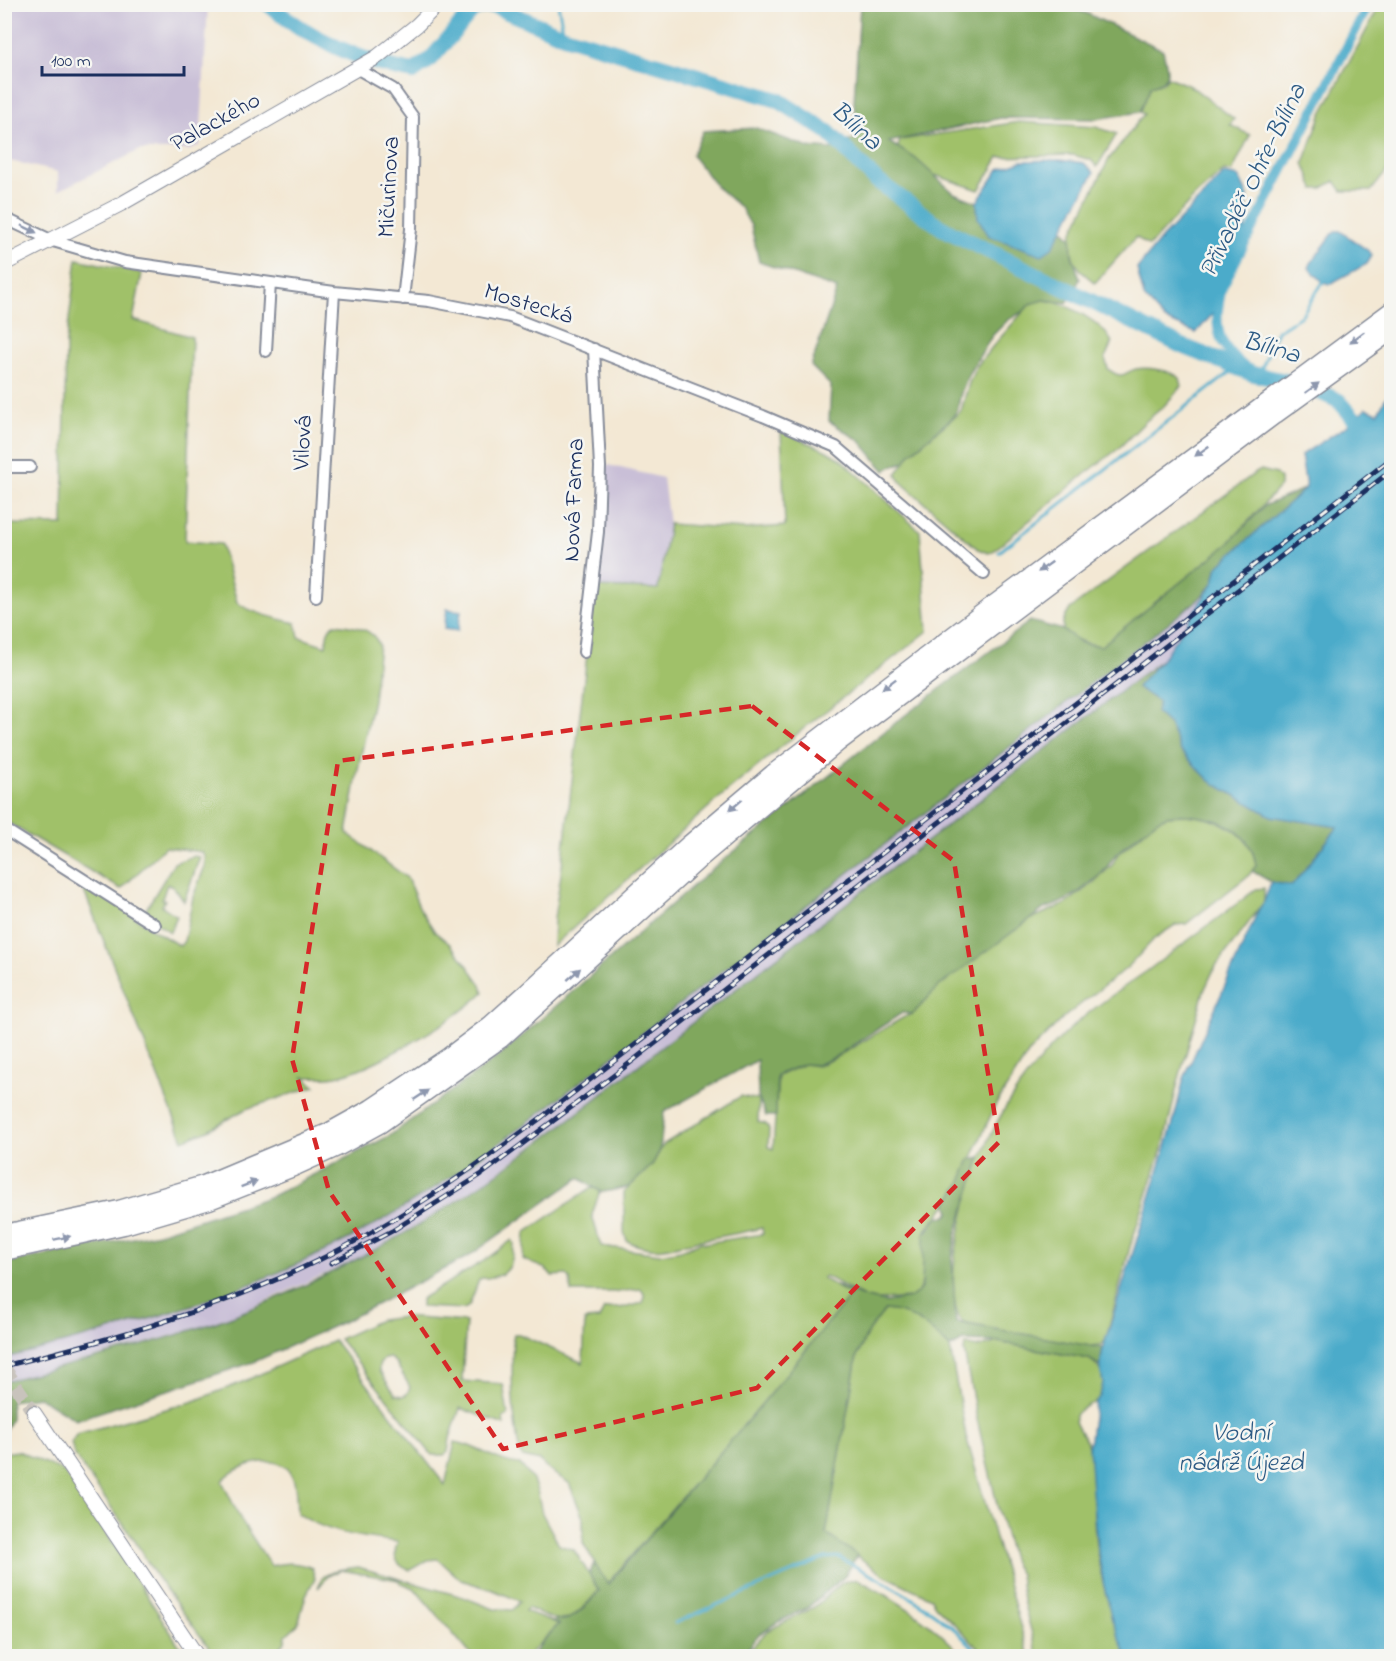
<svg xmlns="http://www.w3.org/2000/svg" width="1396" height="1661" viewBox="0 0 1396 1661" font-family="'Indie Flower',sans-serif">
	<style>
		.industrial { fill: #c9bfd7 }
		.green { fill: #a0c169; stroke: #5e7864; stroke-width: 1.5; fill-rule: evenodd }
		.forest { fill: #80a75d; stroke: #4e6b5e; stroke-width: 1.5 }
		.water { fill: #4babca; stroke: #336d94; stroke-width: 1.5 }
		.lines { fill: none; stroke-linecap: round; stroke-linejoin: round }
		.stream { stroke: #4babca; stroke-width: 3 }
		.canal { stroke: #4babca; stroke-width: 10 }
		.river { stroke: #4babca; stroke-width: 16 }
		.secondary-tunnel { stroke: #c8c3bc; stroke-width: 14; stroke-dasharray: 14 7; stroke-linecap: butt }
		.street-casing { stroke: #878c99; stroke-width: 14 }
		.secondary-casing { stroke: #878c99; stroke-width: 16 }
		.highway-casing { stroke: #878c99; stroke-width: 21 }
		.street { stroke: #fff; stroke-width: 10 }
		.secondary { stroke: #fff; stroke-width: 14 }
		.highway { stroke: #fff; stroke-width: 18 }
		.rail-casing { stroke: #1b2f5e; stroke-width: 5 }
		.rail { stroke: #f6f6f2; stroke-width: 3; stroke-dasharray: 9; stroke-linecap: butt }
		.oneway { fill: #8d97ae }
		.marked { fill: none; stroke: #d62828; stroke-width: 4.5; stroke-dasharray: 12 8; stroke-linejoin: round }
		.labels { text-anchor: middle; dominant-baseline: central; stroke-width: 5; stroke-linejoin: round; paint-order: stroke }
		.street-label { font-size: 24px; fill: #1b2f5e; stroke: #f6f6f2 }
		.water-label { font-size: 26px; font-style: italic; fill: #2c5a84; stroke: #f6f6f2 }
	</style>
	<rect width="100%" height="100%" fill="#f6f6f2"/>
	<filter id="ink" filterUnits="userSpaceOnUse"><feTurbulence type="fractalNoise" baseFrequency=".0167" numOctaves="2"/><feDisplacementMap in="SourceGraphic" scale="12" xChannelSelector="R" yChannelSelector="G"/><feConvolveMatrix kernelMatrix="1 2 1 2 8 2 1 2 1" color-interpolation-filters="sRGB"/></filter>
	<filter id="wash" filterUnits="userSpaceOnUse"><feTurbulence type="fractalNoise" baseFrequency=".008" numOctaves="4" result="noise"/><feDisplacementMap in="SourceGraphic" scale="24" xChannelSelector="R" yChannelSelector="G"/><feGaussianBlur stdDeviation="1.35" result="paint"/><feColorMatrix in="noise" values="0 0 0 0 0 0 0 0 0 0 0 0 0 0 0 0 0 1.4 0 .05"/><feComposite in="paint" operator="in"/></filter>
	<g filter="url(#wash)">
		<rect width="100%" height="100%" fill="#f3e8d4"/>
		<path class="industrial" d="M5,4L208,5L200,145L190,150H140L58,191V172L10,161L5,184Z
			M1391,449L1163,658L622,1079L487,1180L426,1220L366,1255L244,1311L200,1327L143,1344L5,1381L4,1358L193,1306L236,1290L355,1236L474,1162L608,1061Z
			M608,465L663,478L669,524L658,589L595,587L603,466Z"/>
		<path class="green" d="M1380,5H1391V166L1371,191H1342L1335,181L1321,189H1314L1304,163L1321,115Z
			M1168,77L1192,87L1234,119L1230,125L1250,135L1232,172L1224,171L1196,195L1149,246L1136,237L1095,283L1082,272L1074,261L1071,249L1072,233L1109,159L1144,114L1140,112L1151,86L1163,83Z
			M1019,122L1096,127L1117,134L1097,167L1091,160L1073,155L999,157L979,190L923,171L895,156L900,140Z
			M77,259L142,273L133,320L192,337L185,541L221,544L237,602C249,613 280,619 296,623L299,637L326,646C327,637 326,628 335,624C352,626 373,627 379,645L373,700L358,769L347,833L407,878L420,909L435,932L451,945L465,962L480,983L484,992C457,1019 373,1069 336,1076C326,1078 315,1077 304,1077L315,1086L246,1109L206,1131L183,1140L78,876L155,931L180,946L184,941L193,897L205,866V857L202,852L165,847L121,889L5,821V524L63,525L66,342Z
			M1044,300C1067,303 1102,322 1112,342L1105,358L1108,369C1112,372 1117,376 1122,375C1126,374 1131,370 1136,369C1147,367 1171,370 1180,378L1182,386L1163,407L1146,421L1118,449L1085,474L992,552L988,553L978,549L902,483L896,474L911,453L961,411L969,383L976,367L993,346L1030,304Z
			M781,431L825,450L841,459L920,531L928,631L808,725L718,799L553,946L554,918L561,874L595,587L658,589L669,524L745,529L785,526Z
			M1261,470L1276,474L1280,479V486L1228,544L1101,646C1085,643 1075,641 1063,630V621L1070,609L1254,474Z
			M1186,815C1218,818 1252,831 1256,866L1249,875L1186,924L1175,925L1155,938L1128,967L1063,1018L1030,1051L995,1106L960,1184L942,1211L925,1231L923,1280L918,1292L910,1298L878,1300L866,1298L825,1276L822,1278L851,1295L756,1411L607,1584L583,1543V1518L569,1483L550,1471L540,1461L523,1457L520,1454C512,1413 511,1381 513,1339L514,1334H519L583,1363L585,1320L599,1319L604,1309L627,1307L643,1303L644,1294L641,1289L618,1292H571L570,1279L567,1275L552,1276C546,1265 533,1266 523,1259L525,1233L592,1187L600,1191L592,1215L601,1246L660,1254L681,1250L701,1242L706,1243L763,1234L762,1228C742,1233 722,1236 701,1240C671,1245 658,1256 627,1241L624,1232V1192L652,1165L664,1144L741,1096L759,1100L758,1122L766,1124L769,1129L768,1147L773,1149L778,1076L804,1064L817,1066L833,1059L904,1017L913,1014L938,987L985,951L1033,918L1065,904L1092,884L1112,865L1117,855L1156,821L1166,816Z
			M193,856L200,857L184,901L173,886L167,884L162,899L165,900L162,906L177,916L170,932L143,914L174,863Z
			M1264,888V902L1214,969L1204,991L1178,1082L1164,1143L1130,1247L1105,1342L1100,1345L1090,1346L965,1324C950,1315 953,1272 955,1255C965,1197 984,1135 1019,1087C1039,1059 1064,1032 1091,1011C1109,997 1128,984 1147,971C1183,944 1220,917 1256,889Z
			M512,1240L514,1243C513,1257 513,1272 497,1276C491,1277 488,1279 482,1278L479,1280L469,1306L464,1309L421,1307V1299L482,1262Z
			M885,1310L901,1312L926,1325L950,1348L966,1436L1029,1656H987L935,1605L931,1598L884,1575L826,1534L857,1356L869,1330Z
			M404,1317L466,1322L462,1381L503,1384L508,1415L503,1418L504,1425L460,1408L450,1438L448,1452L444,1455H432L339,1339L380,1320ZM390,1358L396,1363L410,1387L407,1394L403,1396L396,1395L379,1371V1365L384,1359Z
			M334,1341L445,1485L455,1442C477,1445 497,1463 520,1464L533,1480L538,1494L542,1513L559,1545L574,1550L599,1590C591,1599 574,1621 561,1620C550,1620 537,1612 528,1608L525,1611L559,1624L527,1656H472L414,1588L401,1583L398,1580L341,1570L328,1576L318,1588L322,1577L337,1570L358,1567L463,1597L494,1609L513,1610L520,1601L493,1590L461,1580L438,1559L428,1560L410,1570C395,1566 392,1554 398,1542C362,1537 327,1534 297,1513C296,1501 297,1485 292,1475C280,1450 235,1465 222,1481L241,1520L271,1566C286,1562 297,1562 312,1568L315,1578L306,1595L298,1624L286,1635L285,1642L273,1656H219L213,1653L156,1576L135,1541L74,1455L71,1442L77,1434L191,1402L238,1384Z
			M998,1342L1089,1359C1105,1370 1107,1384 1098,1401C1091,1404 1077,1409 1075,1416C1072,1426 1090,1440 1091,1453C1093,1483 1093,1514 1096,1545C1101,1584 1113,1621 1127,1656H1038L1023,1601L1020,1574L1013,1563L999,1513L976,1415L964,1351L965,1345L980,1347Z
			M18,1451L63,1471L100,1523L186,1656H5L4,1453Z
			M857,1579C895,1599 935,1623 962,1656H744L767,1631L814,1607L843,1582Z"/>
		<path class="forest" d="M860,5H947L955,9L982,10L983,5H1057L1086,13L1163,50C1167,70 1174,80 1151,86L1140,112L1096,119L1001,118L889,142L915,158L954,193L977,202L978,218L1052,248L1062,229L1071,237L1072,255L1080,279L1067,303L1044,300L1030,304L1024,311L1008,320L992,336L969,373L961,393L957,411L952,418L911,453L905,462L892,466L885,471L860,441L829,421L831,386L811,366L837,289L759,262L751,226L741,208L716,186L692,155L703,131L756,128L807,147L830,149L857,138L854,102Z
			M1306,488L1218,566L1214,582L1199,599C1028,732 859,865 689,997C581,1080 476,1170 356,1235C246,1295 126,1328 5,1358L4,1263L159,1233L272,1196L389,1136L499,1056L712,869L904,716L1030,621L1063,630L1082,643L1101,646L1228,544L1264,506Z
			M1161,660L1137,687L1159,702L1156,712L1169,724L1181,751L1210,781L1271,816L1338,827L1292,886L1271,882L1252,871L1256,866C1254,846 1242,833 1225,824C1210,817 1177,811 1162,818C1153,822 1127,844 1118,852C1112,857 1109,867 1102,873C1085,889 1066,903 1044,909L938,987L913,1014L902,1013L835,1057L817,1065L804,1064L777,1075L776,1116H766L758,1097L757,1060L664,1112L660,1150L652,1165L629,1187L599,1193L600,1191L579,1178L469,1256L345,1321L254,1362L76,1420L39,1397L11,1401V1419L5,1431V1381C69,1365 135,1349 198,1328C255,1310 310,1284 363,1256C484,1194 589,1103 696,1020C851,900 1006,780 1161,660Z
			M981,1157L957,1231L952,1259L956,1322L1103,1348L1100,1366L1089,1359L998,1342L963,1341L950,1348C932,1330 912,1311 885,1310L869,1330L857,1356L826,1534L857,1555L845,1576L807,1608L776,1623L759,1634L741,1656H533L542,1642L559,1624L554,1622L556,1619C573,1625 589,1602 599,1591L589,1574L594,1563L608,1584L756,1411L851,1295L836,1287L838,1286L866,1298L886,1302L910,1298L918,1292L922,1286L924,1235L937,1218L947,1216L950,1212L947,1204L960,1184L970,1159Z"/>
		<path class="water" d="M947,5H983L982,9L978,15L968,14Z
			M1060,160L1084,163L1094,173L1052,248L1042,255L989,236L978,218L977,202L999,169L1022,161Z
			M1224,174L1239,177L1248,196L1244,246L1222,287L1218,308L1196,333L1165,320L1144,297L1137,269L1162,238Z
			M1335,231H1340L1370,252L1372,256L1367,264L1328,285L1323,282L1309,268L1311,263Z
			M1386,397L1392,402L1391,1656H1127L1112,1620L1104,1586L1097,1547L1092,1491L1089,1446L1095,1402L1100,1396L1103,1383L1100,1368L1103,1348L1172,1127L1184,1078L1259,909L1264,902L1271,882L1292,886L1338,827L1271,816L1210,781L1181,751L1169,724L1156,712L1159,702L1137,687L1163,658L1214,582L1218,566L1306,488L1301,455L1348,425L1366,408L1378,413Z
			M447,609L461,611L458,631L444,629Z"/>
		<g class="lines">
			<path class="stream" d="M478,4L480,7
				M558,4L564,36
				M1259,375L1277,331L1301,316L1325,279
				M999,552L1236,368
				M675,1623L825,1558L838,1557C889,1585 943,1610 981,1656"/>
			<path class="canal" d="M1253,374C1217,345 1212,332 1222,287L1369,4"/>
			<path class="river" d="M268,4C306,37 364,63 413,72L431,59L472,11L480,7L493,6L564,36L778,100L828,132L876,180L942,228L1180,345L1253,374L1304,385L1339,401L1392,462"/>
		</g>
	</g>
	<g filter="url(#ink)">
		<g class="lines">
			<path class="secondary-tunnel" d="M4,1368L34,1413"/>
			<defs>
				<path id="street" d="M356,68L393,89L413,117L411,229L403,299
					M4,218L53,241L125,262L334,292L429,301L510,317L763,416L836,447L984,574
					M266,351L270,283
					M4,467H30
					M316,596L334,292
					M584,652L598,532L600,467L594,349
					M4,829L155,925"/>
				<path id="secondary" d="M4,264L121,204L377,57L417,25L438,4
					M34,1413L197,1656"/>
				<path id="highway" d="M4,1234L119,1210L204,1185L328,1133L371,1109L449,1057L490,1026L527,993L689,845L773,774L987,610L1392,311
					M4,1251L124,1225L209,1200L293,1167L337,1147L381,1123L500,1039L701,857L838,742L1275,414L1392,330"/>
			</defs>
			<use href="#street" class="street-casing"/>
			<use href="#secondary" class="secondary-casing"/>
			<use href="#highway" class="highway-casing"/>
			<use href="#street" class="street"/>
			<use href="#secondary" class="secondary"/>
			<use href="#highway" class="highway"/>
			<defs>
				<path id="rail" d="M331,1263L392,1231L482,1174L617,1073L1392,470
					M4,1366C113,1339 219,1309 319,1260C399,1221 471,1170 542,1117L1392,458"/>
			</defs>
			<use href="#rail" class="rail-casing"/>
			<use href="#rail" class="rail"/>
		</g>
		<defs><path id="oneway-solid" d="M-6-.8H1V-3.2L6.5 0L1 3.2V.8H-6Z" transform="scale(1.5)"/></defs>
		<g class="oneway">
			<use href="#oneway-solid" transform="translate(29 229) rotate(26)"/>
			<use href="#oneway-solid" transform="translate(1357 337) rotate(143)"/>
			<use href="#oneway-solid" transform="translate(1312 388) rotate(-36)"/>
			<use href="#oneway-solid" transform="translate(1202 451) rotate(144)"/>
			<use href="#oneway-solid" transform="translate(1045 567) rotate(144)"/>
			<use href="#oneway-solid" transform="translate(889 684) rotate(143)"/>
			<use href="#oneway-solid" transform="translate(736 805) rotate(139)"/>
			<use href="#oneway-solid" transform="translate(574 974) rotate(-42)"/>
			<use href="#oneway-solid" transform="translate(421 1095) rotate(-34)"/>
			<use href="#oneway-solid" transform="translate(249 1184) rotate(-21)"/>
			<use href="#oneway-solid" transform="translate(62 1238) rotate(-12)"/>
		</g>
	</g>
	<path class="marked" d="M752,706L954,861L999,1142L757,1388L503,1449L329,1191L292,1059L338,761Z"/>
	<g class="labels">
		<g class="street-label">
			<text transform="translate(216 123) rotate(-29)">Palackého</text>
			<text transform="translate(390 187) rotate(-87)">Mičurinova</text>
			<text transform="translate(528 305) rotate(17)">Mostecká</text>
			<text transform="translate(304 443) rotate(-87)">Vilová</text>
			<text transform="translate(575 500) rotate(-88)">Nová Farma</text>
		</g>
		<g class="water-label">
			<text transform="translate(855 127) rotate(42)">Bílina</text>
			<text transform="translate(1254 181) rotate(-64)">Přivaděč Ohře-Bílina</text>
			<text transform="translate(1271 349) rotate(16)">Bílina</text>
			<text x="1241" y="1434">Vodní<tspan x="1241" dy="30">nádrž Újezd</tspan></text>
		</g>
	</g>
	<rect width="1396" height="1661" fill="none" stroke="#f6f6f2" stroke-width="24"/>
	<path d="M42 66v9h142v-9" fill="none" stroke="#1b2f5e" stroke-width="3"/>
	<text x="51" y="66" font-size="18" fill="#1b2f5e" stroke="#f6f6f2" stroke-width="4.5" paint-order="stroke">100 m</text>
</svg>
